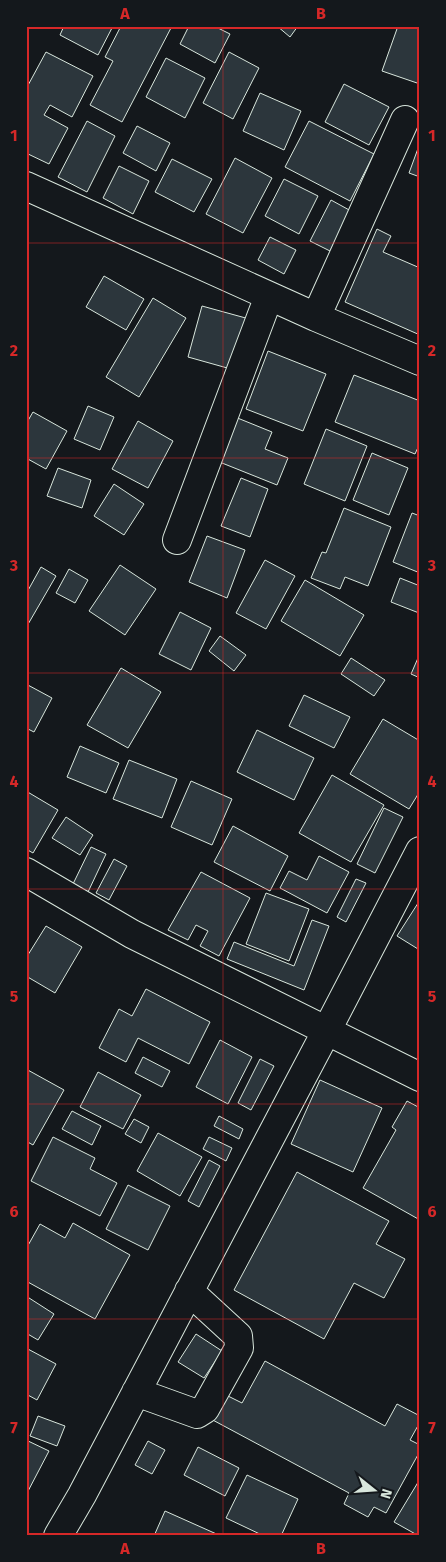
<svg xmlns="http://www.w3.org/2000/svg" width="446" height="1562" viewBox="0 0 446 1562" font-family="'Fira Sans',sans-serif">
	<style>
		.building { fill: #2c363c; stroke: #d8e6dc }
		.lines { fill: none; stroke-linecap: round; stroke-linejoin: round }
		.minor-casing { stroke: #d8e6dc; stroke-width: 30 }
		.minor { stroke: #14181c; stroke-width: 28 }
		.grid { fill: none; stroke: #d62828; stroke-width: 1; stroke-opacity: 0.55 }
		.neatline { fill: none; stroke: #d62828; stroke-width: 2 }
		.grid-label { font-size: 16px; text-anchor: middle; font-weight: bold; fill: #d62828 }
	</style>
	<rect width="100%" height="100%" fill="#14181c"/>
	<path class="building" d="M64,26H113L98,55L60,35Z
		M121,26H172L122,122L90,105L113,61L105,57Z
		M189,26H214L230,34L215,63L180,44Z
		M277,26H298L290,37Z
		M398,26H420V84L382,71Z
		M46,52L93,76L72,117L50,105L44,115L68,128L49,164L26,153V89Z
		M229,52L259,68L233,119L203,103Z
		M166,58L205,78L185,118L146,97Z
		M344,84L389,107L369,145L325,122Z
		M260,93L301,111L284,150L243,131Z
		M87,121L115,136L87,192L58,177Z
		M309,121L374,154L350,201L285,167Z
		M137,126L170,143L156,171L123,153Z
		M420,143V177L409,173Z
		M235,158L272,178L243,233L206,214Z
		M172,159L212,179L194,212L155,192Z
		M119,166L149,181L133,214L103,198Z
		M284,179L318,196L299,234L265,216Z
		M331,200L351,211L330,251L310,241Z
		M377,229L391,236L383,252L420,268V335L345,302Z
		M270,237L296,250L284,274L258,260Z
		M104,276L144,299L126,330L86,307Z
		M153,298L186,318L139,397L106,377Z
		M202,306L253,320L238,371L188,357Z
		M268,351L326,374L303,431L246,409Z
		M354,375L420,401V443L415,454L335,422Z
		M88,406L114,417L100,450L74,439Z
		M33,412L67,431L46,469L26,458V424Z
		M235,417L272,432L265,449L288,458L277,485L217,461Z
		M138,421L173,441L148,488L112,469Z
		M326,429L367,446L345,501L304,484Z
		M372,453L408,468L389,515L353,500Z
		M58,468L91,480L82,508L47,496Z
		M241,478L268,489L250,537L221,526Z
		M114,484L144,504L124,535L94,516Z
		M344,508L391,527L368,586L345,577L340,589L311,578L322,552L326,553Z
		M412,513L420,516V573L393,562Z
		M207,536L245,550L227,598L189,582Z
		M265,560L295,576L266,629L236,613Z
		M120,565L156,589L125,635L89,611Z
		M41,567L56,576L27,626L26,594Z
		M69,569L88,580L75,603L56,593Z
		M400,578L420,586L419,613L391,602Z
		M305,580L364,615L340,656L281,621Z
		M180,612L211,628L191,670L159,654Z
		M220,636L246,655L234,671L209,651Z
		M351,658L385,680L374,696L341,674Z
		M418,658L420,659V678L411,674Z
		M121,668L161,692L128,748L87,725Z
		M26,684L52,698L34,732L26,728Z
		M304,695L350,717L334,748L289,726Z
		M383,719L420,741V791L409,809L350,774Z
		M257,730L314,758L294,800L237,772Z
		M80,746L119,763L106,793L67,777Z
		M129,760L177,779L162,818L113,799Z
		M332,775L384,805L351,862L299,833Z
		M191,781L232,799L212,845L171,827Z
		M26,791L58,810L33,853L26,849Z
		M384,808L403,817L375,873L357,864Z
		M66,817L93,835L80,855L52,838Z
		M233,826L288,856L270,891L214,862Z
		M91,847L106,854L88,892L73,884Z
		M319,856L349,872L327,913L280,888L289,871L307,880Z
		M114,859L127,866L109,900L96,893Z
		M201,872L250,898L219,956L200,946L208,931L196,925L188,940L168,930Z
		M356,879L366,883L346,922L337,917Z
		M266,893L309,909L289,961L246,944Z
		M420,900V946L418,949L397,936Z
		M312,920L329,926L304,990L227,959L234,942L294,966Z
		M46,926L82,947L55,993L26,976V958Z
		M146,989L210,1022L189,1064L138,1038L126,1062L99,1048L119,1009L132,1016Z
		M220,1040L252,1057L228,1104L196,1087Z
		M143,1057L170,1071L162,1087L135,1073Z
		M260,1059L274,1066L251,1110L238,1103Z
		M26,1069L64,1090L33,1145L26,1141Z
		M98,1072L141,1095L123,1129L80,1107Z
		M320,1080L382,1108L353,1172L291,1144Z
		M407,1101L420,1108V1220L363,1188L396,1130L392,1127Z
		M72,1111L101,1126L92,1145L62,1129Z
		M219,1116L243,1129L239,1139L214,1126Z
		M134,1119L149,1127L141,1143L125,1134Z
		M158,1133L202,1157L180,1196L137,1171Z
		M53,1137L95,1158L90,1169L117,1183L100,1216L31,1181Z
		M209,1137L232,1148L226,1161L203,1149Z
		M209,1160L220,1166L199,1207L188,1201Z
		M297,1172L389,1221L376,1244L405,1259L384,1298L354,1283L324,1339L234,1290Z
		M128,1185L170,1206L148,1250L106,1229Z
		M73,1223L130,1255L95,1319L26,1281V1249L40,1224L65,1238Z
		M26,1296L54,1314L38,1340L26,1333Z
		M196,1334L222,1351L204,1378L178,1362Z
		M26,1348L56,1364L37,1400L26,1394Z
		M265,1361L385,1426L397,1404L420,1416V1422L410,1440L420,1445V1451L386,1513L374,1507L368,1517L344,1504L349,1493L209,1418L222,1393L242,1403Z
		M38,1416L65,1426L57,1446L30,1436Z
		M26,1440L49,1451L26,1495Z
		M148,1441L165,1450L152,1474L135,1465Z
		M198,1447L239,1468L225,1496L184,1475Z
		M247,1475L298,1499L281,1536H264L226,1518Z
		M420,1479V1536H419L394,1522Z
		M165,1511L221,1536H154Z"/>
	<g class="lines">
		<defs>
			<path id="minor" d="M26,186L316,317L420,361
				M316,317L405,120
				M177,540L269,296
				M26,872L132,934L420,1077
				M136,1392L197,1414L205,1409L239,1348L238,1336L189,1291
				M58,1536L82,1495L327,1030L420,851"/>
		</defs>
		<use href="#minor" class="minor-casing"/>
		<use href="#minor" class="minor"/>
	</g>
	<path class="grid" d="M223,26V1536M26,243H420M26,458H420M26,673H420M26,889H420M26,1104H420M26,1319H420"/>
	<rect width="446" height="1562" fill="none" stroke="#14181c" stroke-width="55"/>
	<g transform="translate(374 1490) rotate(107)" stroke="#14181c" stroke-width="4" paint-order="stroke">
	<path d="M0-4L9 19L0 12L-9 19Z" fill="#d8e6dc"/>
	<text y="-8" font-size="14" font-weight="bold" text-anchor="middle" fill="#d8e6dc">N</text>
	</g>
	<rect x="28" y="28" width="390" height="1506" class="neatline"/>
	<g class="grid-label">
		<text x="125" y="19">A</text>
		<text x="321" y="19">B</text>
		<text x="14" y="141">1</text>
		<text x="432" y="141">1</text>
		<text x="14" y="356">2</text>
		<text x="432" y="356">2</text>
		<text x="14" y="571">3</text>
		<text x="432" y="571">3</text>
		<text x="14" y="787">4</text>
		<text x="432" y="787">4</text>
		<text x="14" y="1002">5</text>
		<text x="432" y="1002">5</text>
		<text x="14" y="1217">6</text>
		<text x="432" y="1217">6</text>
		<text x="14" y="1433">7</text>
		<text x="432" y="1433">7</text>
		<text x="125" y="1554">A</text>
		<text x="321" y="1554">B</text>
	</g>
</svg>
